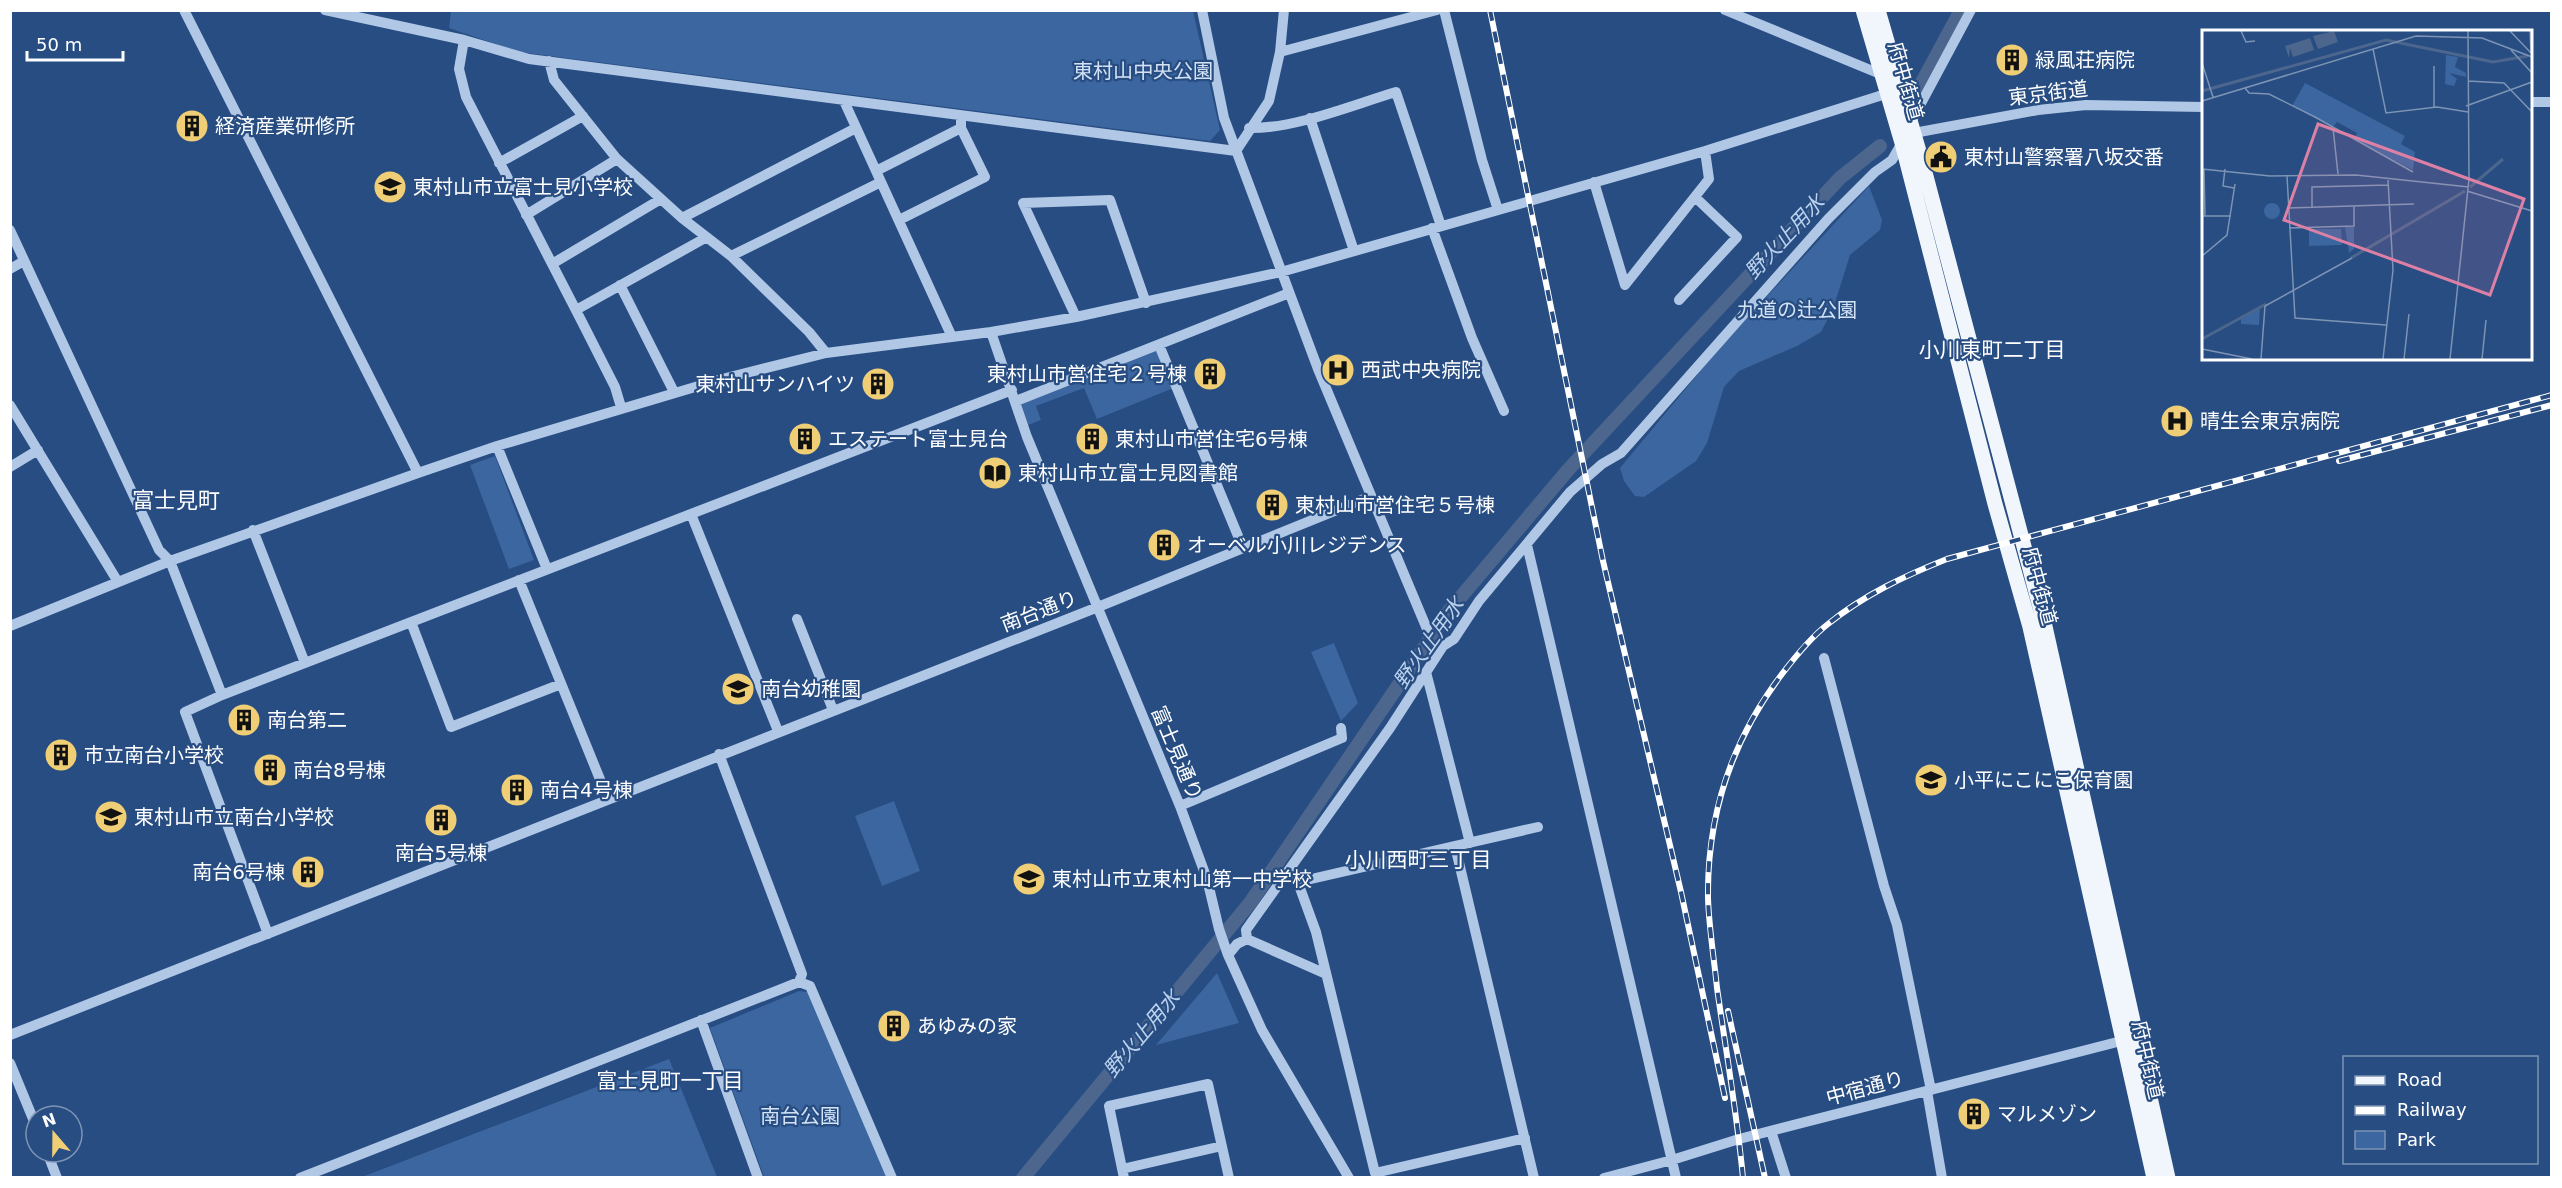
<svg xmlns="http://www.w3.org/2000/svg" width="2562" height="1188" viewBox="0 0 2562 1188" font-family="'DejaVu Sans','Noto Sans JP',sans-serif">
	<style>
		.green { fill: #3c669f }
		.lines { fill: none; stroke-linecap: round; stroke-linejoin: round }
		.canal { stroke: #4c668d; stroke-width: 14 }
		.minor { stroke: #b0c7e6; stroke-width: 10 }
		.major { stroke: #f1f6fd; stroke-width: 15 }
		.rail-casing { stroke: #fff; stroke-width: 6 }
		.rail { stroke: #274d82; stroke-width: 4; stroke-dasharray: 11; stroke-linecap: butt }
		.labels { text-anchor: middle; dominant-baseline: central; stroke-width: 4.5; stroke-linejoin: round; paint-order: stroke }
		.poi-label { font-size: 20px; fill: #fff; stroke: #274d82; text-anchor: start }
		.park-label { font-size: 20px; fill: #d3e2f5; stroke: #274d82 }
		.street-label { font-size: 20px; fill: #fff; stroke: #274d82 }
		.water-label { font-size: 21px; font-style: italic; fill: #bbd1ee; stroke: #274d82 }
		.neighbourhood-label { font-size: 21px; fill: #fff; stroke: #274d82 }
		.quarter-label { font-size: 22px; fill: #fff; stroke: #274d82 }
		.inset-river { fill: none; stroke: #4c668d; stroke-width: 3 }
		.inset-road { fill: none; stroke: #7d94b4; stroke-width: 1.5 }
		.view { fill: #dd80a5; fill-opacity: 0.15; stroke: #dd80a5; stroke-width: 3 }
		.inset-edge { fill: none; stroke: #fff; stroke-width: 3 }
	</style>
	<rect width="100%" height="100%" fill="#274d82"/>
	<path class="green" d="M451,10L1193,11L1220,130L1210,141L519,52L449,28Z
		M1869,186L1882,220L1880,230L1850,255L1833,309L1821,332L1797,346L1739,371L1724,387L1707,443L1696,461L1644,497L1635,496L1624,481L1620,468L1722,345Z
		M1159,345L1176,387L1097,419L1084,388L1036,406L1041,420L1023,427L1016,401Z
		M495,456L534,560L509,569L470,465Z
		M1334,643L1358,703L1341,721L1311,652Z
		M894,801L920,871L882,886L855,816Z
		M1217,973L1239,1023L1156,1045Z
		M799,991L807,992L887,1177H764L710,1028Z
		M669,1059L717,1177H362Z"/>
	<g class="lines">
		<path class="canal" d="M1920,86L1961,10
			M1023,1178L1250,903L1449,611L1568,470L1840,178L1880,146"/>
		<path class="minor" d="M184,10L418,473
			M325,10L464,40L529,59L1236,151
			M1202,10L1224,118L1318,369L1427,629
			M1444,10L1482,160L1498,210
			M1725,10L1885,76
			M464,40L459,69L466,97L582,322L615,387L621,407
			M1280,52L1437,10
			M549,61L554,80L617,159L682,218L731,256L809,332L826,353
			M844,101L952,337
			M2530,102H2552
			M1310,118L1354,251
			M1910,124L1971,10
			M1249,128C1295,129 1352,105 1396,92L1441,226
			M1909,137L1914,133L2038,110L2086,105L2204,107
			M1236,151L1269,101L1280,52L1284,10
			M499,163L583,116
			M876,171L961,128
			M1594,182L1625,285L1709,179L1705,151
			M526,215L617,159
			M682,218L856,128
			M899,220L985,177L961,128V117
			M1432,228L1472,338L1504,411
			M10,230L159,550L170,561L222,695
			M731,256L881,182
			M552,264L661,199
			M10,269L24,261
			M620,285L674,392
			M1679,300L1737,237L1695,197
			M576,310L707,237
			M1076,317L1023,203L1110,200L1146,303
			M991,332L1027,437L1180,806L1207,879L1219,929L1228,955L1262,1030L1349,1178
			M1159,345L1243,548
			M1016,401L1289,293
			M10,405L118,582
			M497,446L547,569
			M10,467L38,450
			M691,514L778,731
			M253,530L305,663
			M1527,545L1676,1178
			M519,580L608,799
			M797,619L833,710
			M411,622L451,727L561,684
			M10,626L170,561L418,473L497,446L722,379L826,353L991,332L1076,317L1281,272L1705,151L1892,92
			M1824,658L1884,886L1897,925L1931,1090
			M1426,672L1470,843
			M719,754L802,974L799,982
			M1180,806L1342,738L1341,728
			M1455,846L1534,1178
			M1292,866L1316,932L1375,1173L1525,1138
			M1298,882L1538,827
			M268,934L185,712L222,695L1012,390
			M1247,939L1246,930L1390,728L1443,646L1454,639L1479,601L1570,492L1602,464L1621,453L1828,219L1875,172L1892,160L1903,141
			M1228,955L1237,944L1247,939L1326,974
			M701,1020L758,1178
			M10,1035L1098,607L1369,497
			M10,1063L36,1126
			M1927,1091L1942,1178
			M1771,1131L1786,1178
			M47,1152L57,1178
			M1122,1169L1222,1146
			M300,1178L799,982L810,986L892,1178
			M1124,1178L1109,1106L1208,1084L1229,1178
			M1604,1178L1672,1160L1739,1139L2129,1039"/>
		<path class="major" d="M1863,10L1902,143L1995,504L2030,627L2154,1178
			M1878,10L1923,165L2044,622L2168,1178"/>
		<defs>
			<path id="rail" d="M1490,10L1603,561L1681,892L1725,1098
				M2339,461L2552,405
				M1728,1011L1765,1178
				M1743,1178C1737,1114 1726,1051 1717,988C1714,958 1709,928 1708,898C1707,814 1731,741 1782,674C1795,657 1810,638 1828,624C1864,595 1904,576 1947,559L2552,395"/>
		</defs>
		<use href="#rail" class="rail-casing"/>
		<use href="#rail" class="rail"/>
	</g>
	<defs>
		<symbol id="building-disc" viewBox="-11 -11 22 22"><circle r="9.5" fill="#efce76" stroke="#274d82"/><path d="M-4-6H4V6H1V3H-1V6H-4ZM-2.5-4.3h1.7v1.8h-1.7ZM.8-4.3h1.7v1.8H.8ZM-2.5-1h1.7V.8h-1.7ZM.8-1h1.7V.8H.8Z" fill="#111"/></symbol>
		<symbol id="civic-disc" viewBox="-11 -11 22 22"><circle r="9.5" fill="#efce76" stroke="#274d82"/><path d="M-.6-6.5H3V-4.5H.6V-3L4-1V1h2V6H-6V1h2V-1L-.6-3ZM-1.2 2.5V6h2.4V2.5Z" fill="#111"/></symbol>
		<symbol id="school-disc" viewBox="-11 -11 22 22"><circle r="9.5" fill="#efce76" stroke="#274d82"/><path d="M0-5L7-2L0 1L-7-2ZM-4 1L0 2.5L4 1V4Q0 6-4 4Z" fill="#111"/></symbol>
		<symbol id="hospital-disc" viewBox="-11 -11 22 22"><circle r="9.5" fill="#efce76" stroke="#274d82"/><path d="M-5-5h3v3.5h4V-5h3V5h-3V1.5h-4V5h-3Z" fill="#111"/></symbol>
		<symbol id="library-disc" viewBox="-11 -11 22 22"><circle r="9.5" fill="#efce76" stroke="#274d82"/><path d="M-6-4Q-3-5.5-.7-3.5V5Q-3 3-6 4ZM6-4Q3-5.5 .7-3.5V5Q3 3 6 4Z" fill="#111"/></symbol>
	</defs>
	<g fill-rule="evenodd">
		<use href="#building-disc" x="1993" y="41" width="38" height="38"/>
		<use href="#building-disc" x="173" y="107" width="38" height="38"/>
		<use href="#civic-disc" x="1922" y="138" width="38" height="38"/>
		<use href="#school-disc" x="371" y="168" width="38" height="38"/>
		<use href="#hospital-disc" x="1319" y="351" width="38" height="38"/>
		<use href="#building-disc" x="1191" y="355" width="38" height="38"/>
		<use href="#building-disc" x="859" y="365" width="38" height="38"/>
		<use href="#hospital-disc" x="2158" y="402" width="38" height="38"/>
		<use href="#building-disc" x="786" y="420" width="38" height="38"/>
		<use href="#building-disc" x="1073" y="420" width="38" height="38"/>
		<use href="#library-disc" x="976" y="454" width="38" height="38"/>
		<use href="#building-disc" x="1253" y="486" width="38" height="38"/>
		<use href="#building-disc" x="1145" y="526" width="38" height="38"/>
		<use href="#school-disc" x="719" y="670" width="38" height="38"/>
		<use href="#building-disc" x="225" y="701" width="38" height="38"/>
		<use href="#building-disc" x="42" y="736" width="38" height="38"/>
		<use href="#building-disc" x="251" y="751" width="38" height="38"/>
		<use href="#school-disc" x="1912" y="761" width="38" height="38"/>
		<use href="#building-disc" x="498" y="771" width="38" height="38"/>
		<use href="#school-disc" x="92" y="798" width="38" height="38"/>
		<use href="#building-disc" x="422" y="801" width="38" height="38"/>
		<use href="#building-disc" x="289" y="853" width="38" height="38"/>
		<use href="#school-disc" x="1010" y="860" width="38" height="38"/>
		<use href="#building-disc" x="875" y="1007" width="38" height="38"/>
		<use href="#building-disc" x="1955" y="1095" width="38" height="38"/>
	</g>
	<g class="labels">
		<g class="poi-label">
			<text x="2035" y="60">緑風荘病院</text>
			<text x="215" y="126">経済産業研修所</text>
			<text x="1964" y="157">東村山警察署八坂交番</text>
			<text x="413" y="187">東村山市立富士見小学校</text>
			<text x="1361" y="370">西武中央病院</text>
			<text x="1187" y="374" text-anchor="end">東村山市営住宅２号棟</text>
			<text x="855" y="384" text-anchor="end">東村山サンハイツ</text>
			<text x="2200" y="421">晴生会東京病院</text>
			<text x="828" y="439">エステート富士見台</text>
			<text x="1115" y="439">東村山市営住宅6号棟</text>
			<text x="1018" y="473">東村山市立富士見図書館</text>
			<text x="1295" y="505">東村山市営住宅５号棟</text>
			<text x="1187" y="545">オーベル小川レジデンス</text>
			<text x="761" y="689">南台幼稚園</text>
			<text x="267" y="720">南台第二</text>
			<text x="84" y="755">市立南台小学校</text>
			<text x="293" y="770">南台8号棟</text>
			<text x="1954" y="780">小平にこにこ保育園</text>
			<text x="540" y="790">南台4号棟</text>
			<text x="134" y="817">東村山市立南台小学校</text>
			<text x="441" y="853" text-anchor="middle">南台5号棟</text>
			<text x="285" y="872" text-anchor="end">南台6号棟</text>
			<text x="1052" y="879">東村山市立東村山第一中学校</text>
			<text x="917" y="1026">あゆみの家</text>
			<text x="1997" y="1114">マルメゾン</text>
		</g>
		<g class="park-label">
			<text x="1143" y="71">東村山中央公園</text>
			<text x="1797" y="310">九道の辻公園</text>
			<text x="800" y="1116">南台公園</text>
		</g>
		<g class="street-label">
			<text transform="translate(1906 81) rotate(74)">府中街道</text>
			<text transform="translate(2048 93) rotate(-7)">東京街道</text>
			<text transform="translate(2040 586) rotate(75)">府中街道</text>
			<text transform="translate(1039 611) rotate(-21)">南台通り</text>
			<text transform="translate(1177 753) rotate(67)">富士見通り</text>
			<text transform="translate(2148 1060) rotate(77)">府中街道</text>
			<text transform="translate(1865 1088) rotate(-15)">中宿通り</text>
		</g>
		<g class="water-label">
			<text transform="translate(1785 237) rotate(-47)">野火止用水</text>
			<text transform="translate(1429 643) rotate(-55)">野火止用水</text>
			<text transform="translate(1142 1034) rotate(-50)">野火止用水</text>
		</g>
		<g class="neighbourhood-label">
			<text x="1992" y="350">小川東町二丁目</text>
			<text x="1418" y="860">小川西町三丁目</text>
			<text x="670" y="1081">富士見町一丁目</text>
		</g>
		<g class="quarter-label">
			<text x="176" y="500">富士見町</text>
		</g>
	</g>
	<g transform="translate(2202 30)">
		<rect width="330" height="330" fill="#274d82"/>
		<path d="M244,25L256,27L253,37L264,43V47L247,43L255,49L252,56L243,54ZM103,53L203,106L199,114L213,122L211,140L152,109L155,103L135,92L131,97L90,76ZM62 181a8 8 0 1 1 16 0a8 8 0 1 1-16 0ZM143,197H152V219L147,223ZM107,199H139L140,215L107,216ZM58,278L57,295L39,294V289Z" fill="#3c669f"/>
		<path d="M132,1L136,12L116,19L111,6ZM108,8L112,20L91,27L88,18L87,28L83,16Z" fill="#4c668d"/>
		<path class="inset-river" d="M0,61L184,10L291,32L326,26M268,157L301,129M149,228L263,161M0,309L64,274"/>
		<path class="inset-road" d="M39,1L44,12L53,11M308,1L330,24M328,1L329,23M171,19L184,83L235,77L266,82M309,20L330,43M0,33L11,67M232,36V77M266,51L302,53L330,82M43,58L47,63L67,64L113,87L211,142M0,71L214,6L280,8L330,27M264,76L330,52M131,98L136,144M0,139L68,146L154,145L267,157M2,139L3,186M23,139L21,156L32,158M85,146L93,288L184,295M265,161L330,181M110,177V157L186,155M86,178L212,174M0,186H29M87,198L152,196V176M0,226L25,205L33,154M0,319L50,329M59,329L63,276L150,228M181,329L191,240L186,150M202,329L207,284M248,329L267,149L266,1M280,329L284,290"/>
		<path class="view" d="M116,94L322,169L288,265L82,190Z"/>
		<rect width="330" height="330" class="inset-edge"/>
	</g>
	<rect width="2562" height="1188" fill="none" stroke="#ffffff" stroke-width="24"/>
	<rect x="2343" y="1056" width="195" height="108" fill="#274d82" stroke="#7d94b4" stroke-width="1.5"/>
	<rect x="2355" y="1076" width="30" height="9" fill="#f1f6fd" stroke="#7d94b4" stroke-width="1.5"/>
	<text x="2397" y="1086" font-size="18" fill="#ffffff">Road</text>
	<rect x="2355" y="1106" width="30" height="9" fill="#ffffff" stroke="#7d94b4" stroke-width="1.5"/>
	<text x="2397" y="1116" font-size="18" fill="#ffffff">Railway</text>
	<rect x="2355" y="1131" width="30" height="18" fill="#3c669f" stroke="#7d94b4" stroke-width="1.5"/>
	<text x="2397" y="1146" font-size="18" fill="#ffffff">Park</text>
	<g transform="translate(54 1134) rotate(340)"><circle r="28" fill="#274d82" stroke="#7d94b4" stroke-width="1.5"/>
	<path d="M0-4.5L10 22L0 15L-10 22Z" fill="#efce76"/>
	<text y="-9" font-size="16" font-weight="bold" text-anchor="middle" fill="#ffffff">N</text>
	</g>
	<path d="M27 51v9h96v-9" fill="none" stroke="#ffffff" stroke-width="3"/>
	<text x="36" y="51" font-size="18" fill="#ffffff" stroke="#274d82" stroke-width="4.5" paint-order="stroke">50 m</text>
</svg>
